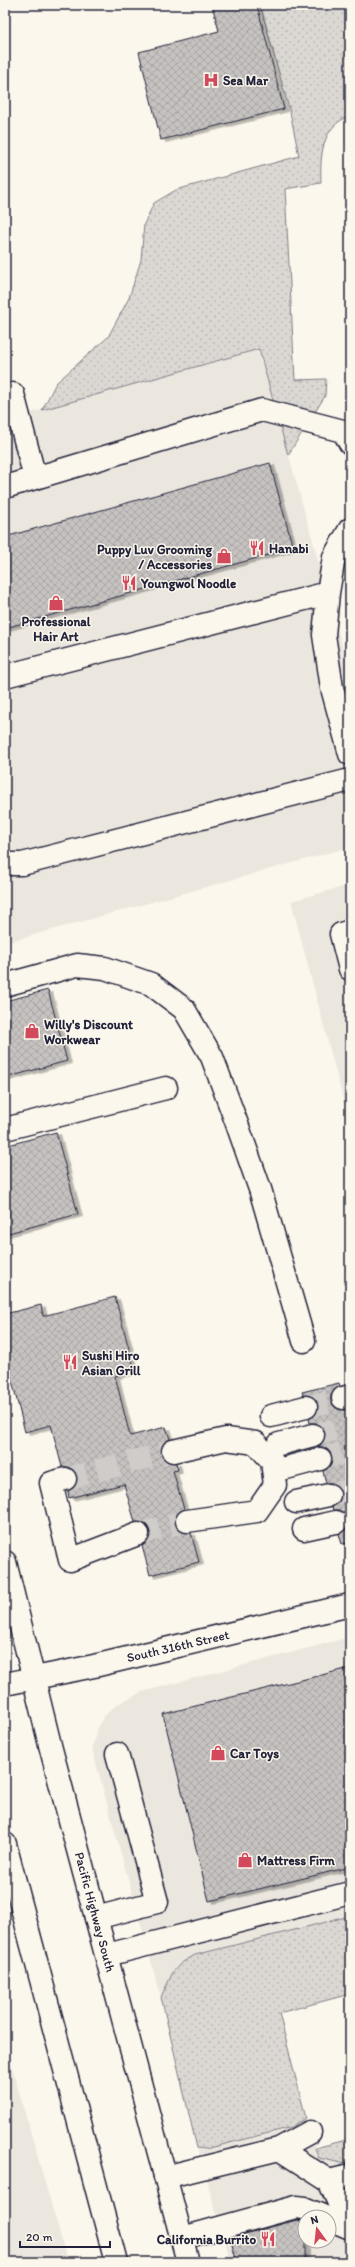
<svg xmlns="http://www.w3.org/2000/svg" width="355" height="2267" viewBox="0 0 355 2267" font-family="Itim,sans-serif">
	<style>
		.built { fill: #ebe7df; fill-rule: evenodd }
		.grass { fill: url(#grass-dots); stroke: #7e7d87 }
		.building { fill: url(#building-cross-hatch); stroke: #22223b; filter: url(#shadow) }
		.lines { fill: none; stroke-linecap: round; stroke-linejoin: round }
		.minor-tunnel { stroke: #d0ccc9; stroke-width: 22; stroke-dasharray: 22 11; stroke-linecap: butt }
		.minor-casing { stroke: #22223b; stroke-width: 25 }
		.major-casing { stroke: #22223b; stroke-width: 25 }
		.minor { stroke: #fbf7ec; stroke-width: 22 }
		.major { stroke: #fbf7ec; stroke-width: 22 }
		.labels { text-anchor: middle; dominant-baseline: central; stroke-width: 3; stroke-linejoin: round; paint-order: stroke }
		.poi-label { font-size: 13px; font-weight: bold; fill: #22223b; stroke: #fbf7ec; text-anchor: start }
		.street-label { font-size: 13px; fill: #22223b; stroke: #fbf7ec }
	</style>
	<defs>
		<pattern id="grass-dots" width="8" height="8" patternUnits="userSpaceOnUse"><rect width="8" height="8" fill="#dbd8d3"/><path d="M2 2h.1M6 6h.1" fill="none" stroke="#bcb9b6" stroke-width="1.8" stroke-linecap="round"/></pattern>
		<pattern id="building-cross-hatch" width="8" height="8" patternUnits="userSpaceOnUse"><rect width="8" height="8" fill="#c6c2c0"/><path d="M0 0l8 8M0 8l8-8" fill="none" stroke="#aaa6a6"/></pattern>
		<filter id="shadow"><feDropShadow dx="4.5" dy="2.5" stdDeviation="0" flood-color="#0004"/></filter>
	</defs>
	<rect width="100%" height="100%" fill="#fbf7ec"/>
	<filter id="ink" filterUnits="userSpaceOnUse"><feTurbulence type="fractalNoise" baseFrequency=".025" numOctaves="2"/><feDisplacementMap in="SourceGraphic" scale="8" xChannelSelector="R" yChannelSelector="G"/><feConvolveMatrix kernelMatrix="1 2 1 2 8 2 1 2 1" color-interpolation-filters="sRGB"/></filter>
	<g filter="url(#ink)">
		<path class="built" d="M259,349L350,674V847L5,943V420Z
			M350,885V1126L291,901Z
			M350,1637V1916L195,1955L181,1963L173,1972L161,1997L93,1753L92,1747L96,1733L103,1717L116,1705L142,1692Z
			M5,2043L65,2252L67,2262H5Z
			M306,2118L319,2158L350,2165V2262H231L197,2148L206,2149L292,2127ZM305,2217H329V2241H305Z"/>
		<path class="grass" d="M260,5H350V116C321,126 320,157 321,183L285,189L295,380L326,379L325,396L288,455L259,349L42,410L56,383L108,337L129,298L141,260L144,224L154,203L176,190L299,156L290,112Z
			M350,1916V1994L279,2013L306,2118L292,2127L206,2149L197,2148L161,1997L173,1972L181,1963L195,1955Z
			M350,2139V2165L319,2158L315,2148Z"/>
		<path class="building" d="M212,5H257L284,109L161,140L139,52L219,31Z
			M270,463L293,548L5,628V537Z
			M48,990L67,1061L5,1078V1001Z
			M56,1132L78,1214L5,1234V1146Z
			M115,1297L135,1371L115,1376L130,1436L166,1427L170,1439L161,1447V1453L164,1460L176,1463L178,1470L173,1471L184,1509L176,1516L175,1523L182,1532L191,1533L199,1562L150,1575L142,1546L148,1542L150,1530L146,1524L135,1522L124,1484L69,1498L68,1491L74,1487L77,1482V1475L68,1467H62L51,1425L25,1432L5,1353V1314L41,1305L43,1316Z
			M339,1383L340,1386L331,1395V1401L335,1407L346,1410L350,1425V1543L342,1544L339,1534L348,1526V1519L340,1510H333L332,1507L341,1499V1492L333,1483H326L323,1471L328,1468L332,1463V1455L324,1447H317L322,1444L325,1438L322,1426L317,1423H310L309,1419L318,1411V1404L315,1398L303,1395L302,1392Z
			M350,1668V1867L209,1901L163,1714Z
			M297,2220L305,2222V2262H237L230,2238Z"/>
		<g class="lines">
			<path class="minor-tunnel" d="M306,1407L343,1398
				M313,1435L350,1426
				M320,1459L350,1451
				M65,1479L173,1451
				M329,1495L350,1490
				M336,1522L350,1518
				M138,1534L187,1521"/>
			<defs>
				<path id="minor" d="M13,394L35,478
					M5,487L262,410L343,431L350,443
					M350,529L334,557L328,593L324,635L332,688L350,754
					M5,676L328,593
					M5,864H22L350,780
					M350,931L341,934L350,969
					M5,985L77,965L105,968L151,984L184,1009L212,1057L237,1124L260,1189L304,1341
					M5,1129L166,1088
					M343,1398L350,1396
					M271,1416L306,1407
					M279,1444L313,1435
					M173,1451L226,1439L256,1443L272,1461L275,1485L257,1511L187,1521
					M286,1468L320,1459
					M65,1479L51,1483L70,1560L138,1534
					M296,1502L329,1495
					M304,1529L336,1522
					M5,1684L94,1666L350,1605
					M96,1918L157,1902L117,1754
					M107,1955L350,1893
					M279,2149L310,2132
					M165,2177L279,2149L329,2181L338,2201L350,2210
					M329,2181L350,2176
					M329,2219L350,2228
					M182,2238L296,2207L304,2208L325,2217"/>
				<path id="major" d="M5,1562L51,1749L188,2262
					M5,1844L116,2262"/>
			</defs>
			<use href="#minor" class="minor-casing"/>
			<use href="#major" class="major-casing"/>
			<use href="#minor" class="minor"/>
			<use href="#major" class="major"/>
		</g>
	</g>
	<defs>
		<symbol id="hospital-bare" viewBox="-9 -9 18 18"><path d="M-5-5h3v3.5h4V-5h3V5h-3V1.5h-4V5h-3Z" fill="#d1495b" stroke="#fbf7ec" stroke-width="2.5" paint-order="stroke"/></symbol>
		<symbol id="restaurant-bare" viewBox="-9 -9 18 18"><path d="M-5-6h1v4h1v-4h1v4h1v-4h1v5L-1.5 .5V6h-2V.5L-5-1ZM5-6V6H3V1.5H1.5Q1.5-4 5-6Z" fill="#d1495b" stroke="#fbf7ec" stroke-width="2.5" paint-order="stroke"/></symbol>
		<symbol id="shop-bare" viewBox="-9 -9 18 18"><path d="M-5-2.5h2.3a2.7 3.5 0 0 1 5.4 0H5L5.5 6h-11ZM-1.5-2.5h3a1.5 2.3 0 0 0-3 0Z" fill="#d1495b" stroke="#fbf7ec" stroke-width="2.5" paint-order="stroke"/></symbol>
	</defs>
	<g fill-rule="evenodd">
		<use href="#hospital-bare" x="200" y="69" width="22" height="22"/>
		<use href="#restaurant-bare" x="246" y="537" width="22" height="22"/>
		<use href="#shop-bare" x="213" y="545" width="22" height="22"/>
		<use href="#restaurant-bare" x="118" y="572" width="22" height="22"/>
		<use href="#shop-bare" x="45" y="592" width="22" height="22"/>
		<use href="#shop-bare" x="21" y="1020" width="22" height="22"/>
		<use href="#restaurant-bare" x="59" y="1351" width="22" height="22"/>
		<use href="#shop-bare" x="207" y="1742" width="22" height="22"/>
		<use href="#shop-bare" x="234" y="1849" width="22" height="22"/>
		<use href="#restaurant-bare" x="257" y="2228" width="22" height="22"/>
	</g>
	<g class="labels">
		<g class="poi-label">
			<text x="223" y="80">Sea Mar</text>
			<text x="269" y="548">Hanabi</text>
			<text x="212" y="549" text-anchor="end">Puppy Luv Grooming<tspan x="212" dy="15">/ Accessories</tspan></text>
			<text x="141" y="583">Youngwol Noodle</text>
			<text x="56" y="621" text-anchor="middle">Professional<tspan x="56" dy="15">Hair Art</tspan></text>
			<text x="44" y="1024">Willy's Discount<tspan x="44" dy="15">Workwear</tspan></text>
			<text x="82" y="1355">Sushi Hiro<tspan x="82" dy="15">Asian Grill</tspan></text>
			<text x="230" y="1753">Car Toys</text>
			<text x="257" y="1860">Mattress Firm</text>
			<text x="256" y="2239" text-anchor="end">California Burrito</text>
		</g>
		<g class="street-label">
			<text transform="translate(178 1646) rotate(-13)">South 316th Street</text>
			<text transform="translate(95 1912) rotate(75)">Pacific Highway South</text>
		</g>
	</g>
	<rect width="355" height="2267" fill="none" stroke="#fbf7ec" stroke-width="20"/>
	<rect x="10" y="10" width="335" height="2247" fill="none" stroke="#22223b" stroke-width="1.5" filter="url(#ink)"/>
	<g transform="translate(317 2229) rotate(345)"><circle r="19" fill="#fbf7ec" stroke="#a4a2a5"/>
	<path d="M0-3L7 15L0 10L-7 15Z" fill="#d1495b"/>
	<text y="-6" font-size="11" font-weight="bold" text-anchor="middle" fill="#22223b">N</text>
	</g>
	<path d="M20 2241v6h90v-6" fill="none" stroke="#22223b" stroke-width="2"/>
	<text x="26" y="2241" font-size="12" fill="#22223b" stroke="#fbf7ec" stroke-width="3" paint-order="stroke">20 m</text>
</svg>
